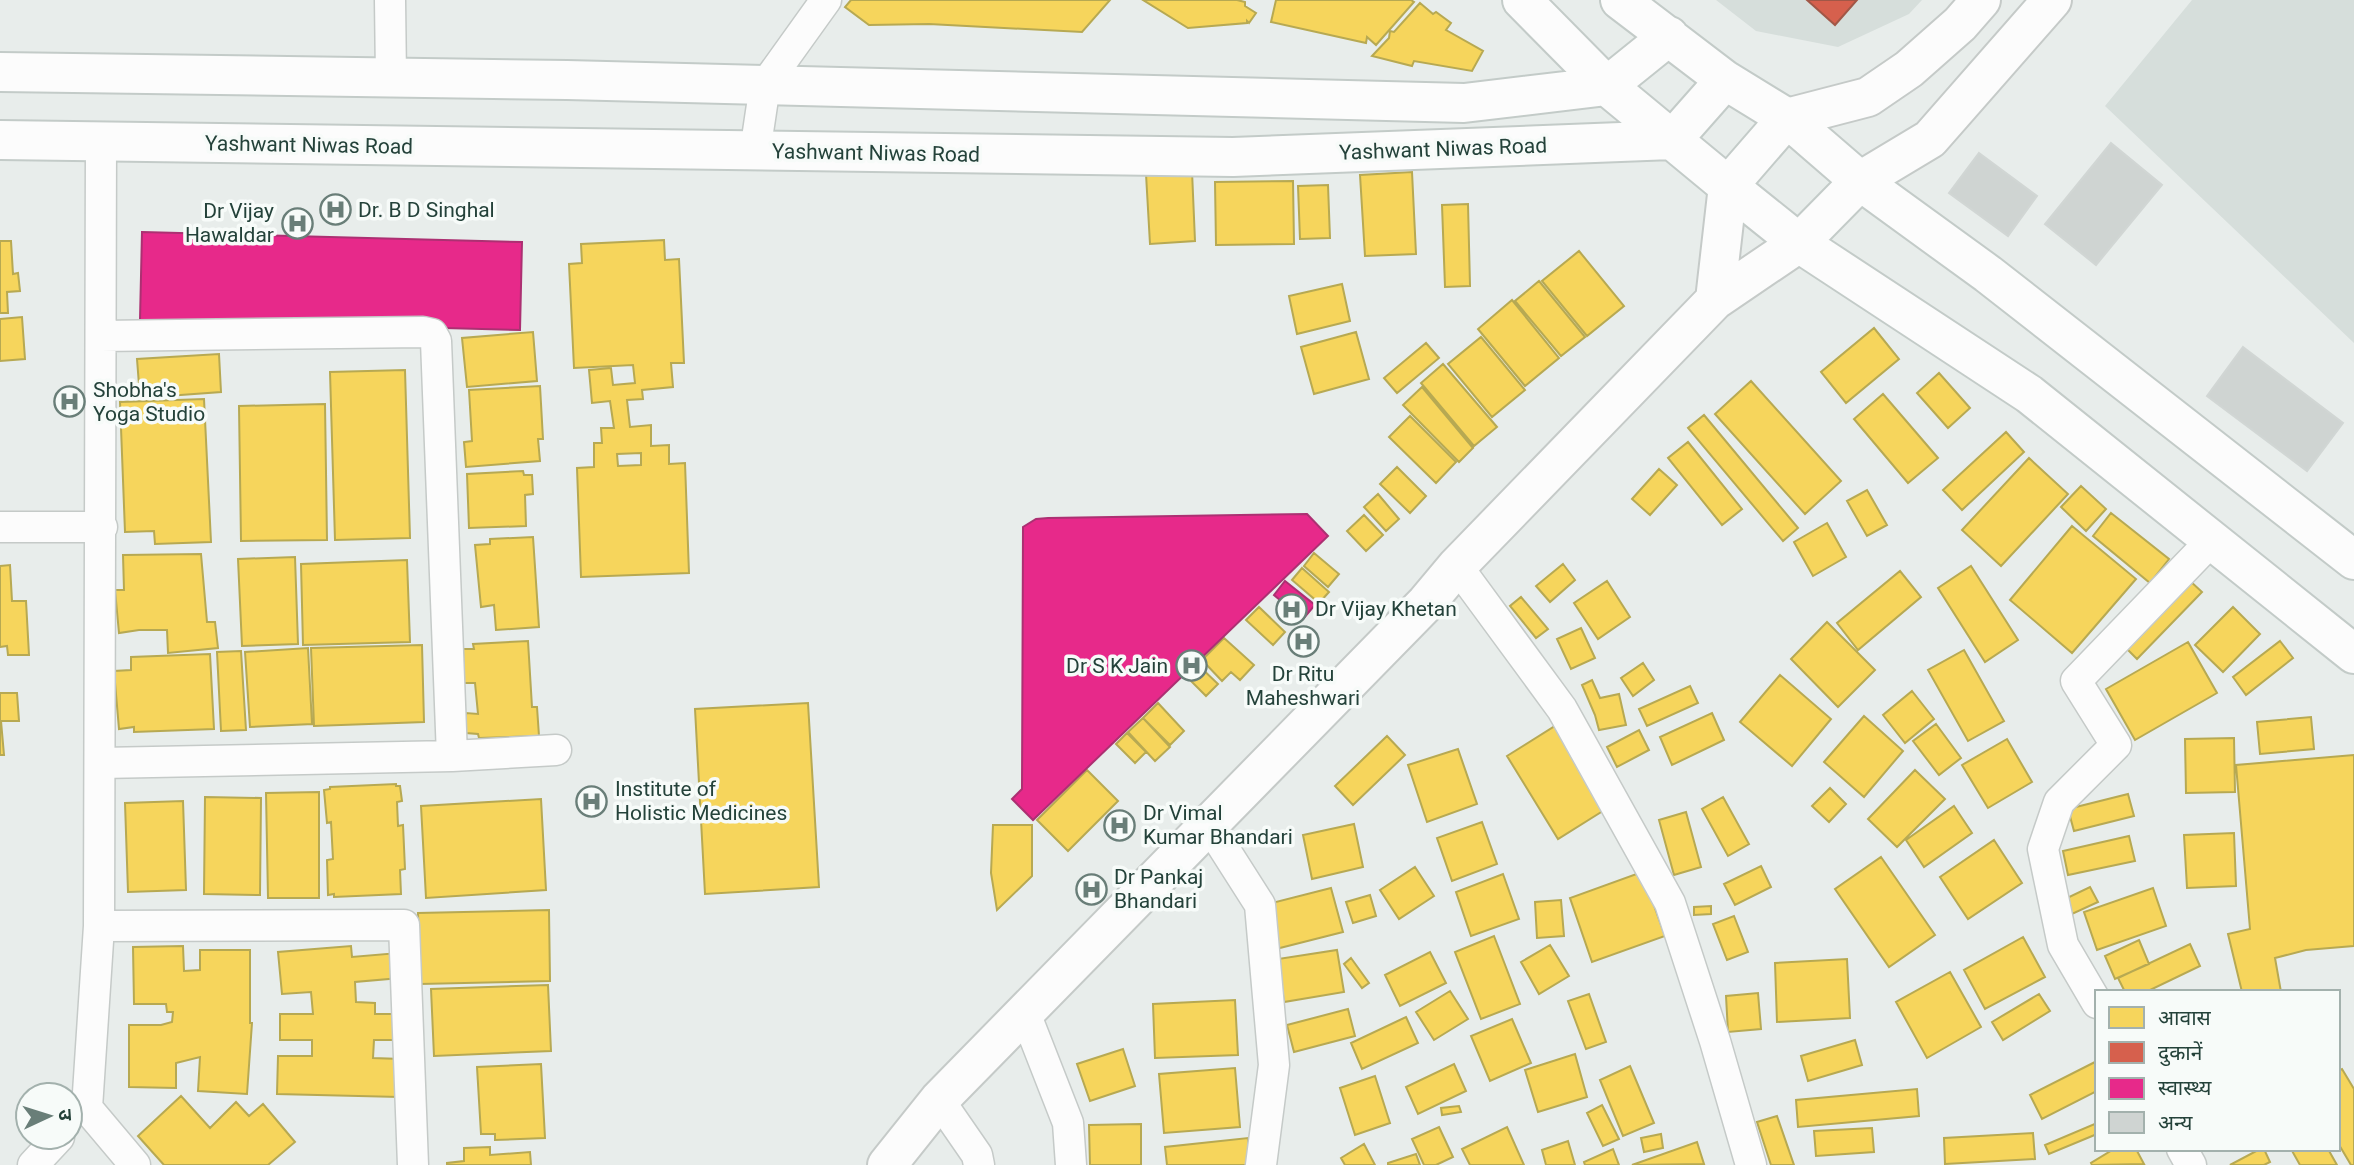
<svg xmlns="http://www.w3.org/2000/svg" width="2354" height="1165" viewBox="0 0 2354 1165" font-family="Roboto,'Noto Sans Devanagari',sans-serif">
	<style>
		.built { fill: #d6dedb }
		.homes { fill: #f6d55c; stroke: #b7a952; stroke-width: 2; fill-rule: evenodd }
		.shops { fill: #d6604d; stroke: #a15747; stroke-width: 2 }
		.health { fill: #e7298a; stroke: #ac3072; stroke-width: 2 }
		.building { fill: #cfd4d2; stroke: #d1d6d4; stroke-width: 2 }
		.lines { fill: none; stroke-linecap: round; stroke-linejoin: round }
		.minor-casing { stroke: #c5cac8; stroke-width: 33 }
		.tertiary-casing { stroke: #c5cac8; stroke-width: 42 }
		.secondary-casing { stroke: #c3cbc8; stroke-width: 42 }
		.minor { stroke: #fcfcfc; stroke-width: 30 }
		.tertiary { stroke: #fcfcfc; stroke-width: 38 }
		.secondary { stroke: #fcfcfc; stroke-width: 38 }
		.labels { text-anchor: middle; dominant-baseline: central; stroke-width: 7; stroke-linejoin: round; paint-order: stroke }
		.street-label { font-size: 21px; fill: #24423a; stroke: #f7fbf9 }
		.poi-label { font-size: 21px; fill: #24423a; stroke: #f7fbf9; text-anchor: start }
	</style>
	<rect width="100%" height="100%" fill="#e8edeb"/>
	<path class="built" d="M1716,0H1922L1909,14L1838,47L1756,31Z
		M2192,0H2354V343L2105,106Z"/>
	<path class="homes" d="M851,0H1110L1082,32L929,24L869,25L845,7Z
		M1143,0H1237L1245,2V6L1256,13L1249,23L1247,21V23L1188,28Z
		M1276,0H1411L1414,2L1376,45L1367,37L1366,43L1271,22Z
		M1420,3L1433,14L1436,12L1451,23L1446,30L1483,51L1472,71L1414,61L1412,66L1372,56L1389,38L1390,31L1394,32Z
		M1192,171L1195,241L1150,244L1146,174Z
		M1412,172L1416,254L1365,256L1360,175Z
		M1293,181L1294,244L1216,245L1215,182Z
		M1328,185L1330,238L1300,239L1298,186Z
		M1468,204L1470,286L1445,287L1442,205Z
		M664,240L665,260L679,259L684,363H671L673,387L642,390L643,399L627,400L630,427L651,425V446L669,445V464L685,463L689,573L581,577L577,468L594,467V443H602L601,428H614L610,401L592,403L589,370L611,368L613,385L635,383L633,365L574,368L569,264L582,263L581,244ZM641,453V465L618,466L617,454Z
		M0,241H11L13,274L18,273L20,291L7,292L8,313H0Z
		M1579,251L1624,306L1587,336L1542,281Z
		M1539,281L1585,337L1561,356L1515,301Z
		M1342,284L1350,321L1297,334L1289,296Z
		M1512,300L1559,358L1525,386L1478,329Z
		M22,317L25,359L0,361V319Z
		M1874,328L1899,359L1846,403L1821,372Z
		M533,332L537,381L467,387L462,338Z
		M1356,332L1369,379L1314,394L1301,347Z
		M1481,337L1525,390L1492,417L1448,364Z
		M1426,343L1439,358L1397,393L1384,378Z
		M219,354L221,392L140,398L137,359Z
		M1443,364L1497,427L1474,446L1421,383Z
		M405,370L410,538L335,540L330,372Z
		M1939,373L1970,408L1948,428L1917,393Z
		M1751,381L1841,481L1805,514L1715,414Z
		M540,386L543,439H538L540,461L466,467L464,442L472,441L469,390Z
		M1422,387L1473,448L1459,462L1403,405Z
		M1883,394L1938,458L1908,483L1854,419Z
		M204,399L211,542L155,544L154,531L125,532L120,402Z
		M325,404L327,540L241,541L239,406Z
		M1704,415L1798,528L1783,541L1688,428Z
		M1410,416L1456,462L1436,483L1389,437Z
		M2006,432L2024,452L1962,510L1943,490Z
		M1688,442L1742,509L1722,525L1668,458Z
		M2029,458L2068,494L2001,566L1962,530Z
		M1397,467L1426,496L1410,513L1380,484Z
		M1659,469L1677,485L1650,515L1632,499Z
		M523,471L524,475H532L533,494L525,495L526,526L469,528L467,474Z
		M2081,486L2106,509L2086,531L2061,507Z
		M1867,490L1887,525L1867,536L1847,501Z
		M1378,494L1399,519L1386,531L1364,507Z
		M2111,513L2169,559L2150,583L2093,536Z
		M1364,515L1383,535L1366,551L1347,531Z
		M1827,523L1846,557L1813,576L1794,542Z
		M2072,526L2136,579L2072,653L2010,600Z
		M533,537L539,627L496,630L494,605L481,607L475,545L490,544V539Z
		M1314,553L1339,574L1328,587L1304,566Z
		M201,554L207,622H215L218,648L168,653L167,630H139L119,633L115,590H124L123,555Z
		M295,557L298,644L242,646L238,559Z
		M407,560L410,642L303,645L301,564Z
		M1563,564L1575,580L1550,602L1536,586Z
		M10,565L12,601H26L29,655H8L7,646L0,647V566Z
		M1971,566L2018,640L1985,662L1938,588Z
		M1302,568L1329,592L1319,603L1292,580Z
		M1900,571L1921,597L1858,650L1837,623Z
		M2189,580L2202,592L2137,659L2125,647Z
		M1607,581L1630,617L1598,639L1574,603Z
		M1521,597L1548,629L1536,638L1510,606Z
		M1259,607L1285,632L1273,645L1246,620Z
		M2233,607L2260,634L2223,672L2195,645Z
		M1827,622L1875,670L1838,707L1791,659Z
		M1581,628L1595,658L1571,669L1557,639Z
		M1224,638L1254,665L1240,680L1231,672L1222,681L1202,660Z
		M528,641L532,707H537L539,736L479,738L478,734L466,733V713L478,714L475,683H464L463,649H474L473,644Z
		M2280,641L2293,658L2246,695L2233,677Z
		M2188,642L2217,693L2135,740L2106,689Z
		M422,645L424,722L314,726L311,648Z
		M308,648L312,724L250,727L245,652Z
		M1964,650L2004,721L1968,741L1928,670Z
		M241,651L246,730L221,731L217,652Z
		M210,654L214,729L134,732V727L119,729L114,671L131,670V657Z
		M1643,663L1654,680L1633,696L1621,678Z
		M1197,664L1218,684L1206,696L1186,676Z
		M1780,675L1831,719L1792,766L1740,722Z
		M1592,680L1600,698L1619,694L1626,725L1599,730L1595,715L1582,685Z
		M1690,686L1698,703L1647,726L1639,709Z
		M1912,691L1934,719L1905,743L1883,715Z
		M0,693H17L19,721H1L4,755H0Z
		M808,703L819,887L705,894L695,709Z
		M1158,703L1184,731L1170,745L1143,718Z
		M1712,713L1724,740L1672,765L1660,737Z
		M1864,716L1903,751L1864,797L1824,762Z
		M2311,717L2314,749L2260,754L2257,722Z
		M1143,718L1170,747L1155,761L1128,732Z
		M1936,724L1961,758L1939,775L1913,741Z
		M1555,726L1606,809L1558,839L1507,756Z
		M1639,730L1649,750L1617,767L1607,747Z
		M1127,733L1146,752L1135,763L1116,744Z
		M1387,736L1405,755L1353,805L1335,786Z
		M2234,738L2235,792L2186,793L2185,739Z
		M2007,739L2032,782L1988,808L1962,765Z
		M1458,749L1477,804L1427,822L1408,765Z
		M2354,755V946L2306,950L2275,958L2281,992H2242L2228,934L2250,929L2236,765Z
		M1087,770L1118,801L1068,851L1037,820Z
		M1915,770L1945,799L1897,847L1868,819Z
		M396,784V786H400L402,801L397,802L398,826L403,825L405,869L400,870L401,894L334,897V894L328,895L327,860L333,859L331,822L327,823L324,790L330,789V787Z
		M1830,788L1846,804L1829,822L1812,806Z
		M319,792V898H268L266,793Z
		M2128,794L2134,816L2074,831L2068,809Z
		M205,797L261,798L260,895L204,894Z
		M1723,797L1749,844L1728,856L1702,809Z
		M541,799L546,890L426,898L421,806Z
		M183,801L186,890L128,892L125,803Z
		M1954,806L1972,833L1924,867L1906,840Z
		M1686,812L1701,867L1674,875L1659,820Z
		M1482,822L1497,864L1452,881L1437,838Z
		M1354,824L1363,867L1312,879L1303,835Z
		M993,825H1032V876L997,910L991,873Z
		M2234,833L2236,886L2187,888L2184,835Z
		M2129,836L2135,861L2068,875L2063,851Z
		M1994,840L2022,883L1968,919L1940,877Z
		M1881,857L1935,935L1889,967L1835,889Z
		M1761,866L1771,887L1735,905L1724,884Z
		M1415,867L1434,896L1399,919L1380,890Z
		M1642,872L1665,936L1592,962L1570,898Z
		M1503,874L1519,919L1471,936L1456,892Z
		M2090,887L2098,902L2072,914L2065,899Z
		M1331,888L1343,932L1272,950L1260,906Z
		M2153,888L2166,926L2097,950L2084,912Z
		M1370,895L1376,916L1353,923L1346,902Z
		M1561,900L1564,936L1537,938L1535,902Z
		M1711,906V914L1694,915V907Z
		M549,910L550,981L420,984L418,913Z
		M1734,916L1748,952L1727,960L1713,924Z
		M1494,936L1520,1004L1481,1019L1455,952Z
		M2023,937L2045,977L1985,1009L1964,970Z
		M2139,940L2149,964L2115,979L2105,956Z
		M2190,944L2200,966L2146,992H2125L2118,978Z
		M1550,945L1569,976L1539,994L1521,962Z
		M183,946L184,971L200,970V950H250V1023H252L247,1094L198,1091L200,1057L176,1063V1088L129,1087V1025H161L172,1022L173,1012H167L166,1004H134L133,947Z
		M351,946L352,957L398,953L400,978L355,982L356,1002L375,1003V1014H399V1040H374L373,1058L401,1059L399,1097L277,1094L278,1056H312V1040H280V1014H313L311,992L282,994L278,952Z
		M1337,950L1344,992L1284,1002L1278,959Z
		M1430,952L1446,983L1400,1006L1385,975Z
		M1351,958L1369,983L1362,988L1344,964Z
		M1847,959L1850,1018L1777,1022L1775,963Z
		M1950,972L1981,1027L1927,1058L1896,1002Z
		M548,985L551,1051L434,1056L431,989Z
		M1450,991L1468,1019L1434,1040L1416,1012Z
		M1758,993L1761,1029L1728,1032L1726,996Z
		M1589,994L1606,1042L1586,1049L1568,1001Z
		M2039,994L2050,1011L2003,1040L1992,1022Z
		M1235,1000L1238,1055L1155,1058L1153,1004Z
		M1348,1009L1355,1036L1294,1052L1287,1025Z
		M1406,1017L1418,1043L1362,1069L1351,1043Z
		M1512,1019L1531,1063L1490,1081L1471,1036Z
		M1855,1040L1862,1065L1808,1081L1801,1056Z
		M1123,1049L1135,1086L1090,1101L1077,1064Z
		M1575,1054L1587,1097L1538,1112L1525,1070Z
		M2097,1061V1091L2042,1119L2030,1095Z
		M541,1064L545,1138L495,1140V1134H481L477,1067Z
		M1454,1064L1466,1091L1418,1114L1406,1087Z
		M1630,1066L1654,1123L1623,1136L1600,1080Z
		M1235,1068L1240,1127L1164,1133L1159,1074Z
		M2342,1069L2354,1089V1165H2351L2338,1143V1071Z
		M1375,1076L1390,1123L1355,1135L1340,1088Z
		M1917,1089L1919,1116L1798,1127L1796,1100Z
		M181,1096L210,1128L236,1102L249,1116L263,1104L295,1142L268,1165H164L138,1136Z
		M1602,1105L1619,1139L1603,1146L1587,1113Z
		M1459,1106L1461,1112L1442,1115L1441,1108Z
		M1777,1116L1794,1165H1771L1757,1122Z
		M2097,1123V1134L2049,1154L2045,1145Z
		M1141,1124V1165H1090L1089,1125Z
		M1439,1127L1453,1157L1436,1165H1424L1412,1139Z
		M1507,1127L1524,1165H1470L1462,1149Z
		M1872,1128L1874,1152L1816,1156L1814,1131Z
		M2033,1133L2035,1159L1945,1164L1944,1138Z
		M1661,1134L1663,1148L1644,1152L1641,1138Z
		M1248,1138L1251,1165H1167L1165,1147Z
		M1568,1141L1575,1165H1546L1542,1150Z
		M1697,1142L1704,1164L1632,1165Z
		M1364,1144L1375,1165H1345L1341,1158Z
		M490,1147V1155L530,1152L531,1165H447V1163L464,1161V1148Z
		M1613,1149L1619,1165H1585L1584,1162Z
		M2114,1149H2136L2144,1164L2092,1165L2091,1163Z
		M2260,1149H2264L2270,1162L2264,1165H2230Z
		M2291,1149H2328L2337,1165H2300Z
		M1416,1154L1420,1165H1388V1163Z"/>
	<path class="shops" d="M1807,0H1857L1835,25Z"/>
	<path class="health" d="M142,232L522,242L520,330L140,320Z
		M1307,514L1328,536L1033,820L1012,799L1022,789L1023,527L1036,519L1048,518Z
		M1285,581L1315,605L1303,619L1274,595Z"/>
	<path class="building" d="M2111,143L2162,185L2096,265L2045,224Z
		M1979,153L2037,196L2008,236L1949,193Z
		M2243,347L2343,423L2307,471L2207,396Z"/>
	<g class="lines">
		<defs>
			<path id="minor" d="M390,0L391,78
				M101,141L99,926L87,1108L135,1165
				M755,152L765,85L826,0
				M0,527H102
				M1457,566L1562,709L1670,903L1715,1041L1751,1165
				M452,756L556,750
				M101,763L452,756L436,341L432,334L423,332L101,336
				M1209,825L1260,905L1274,1065L1261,1165
				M99,926L404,925L413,1165
				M2097,1003L2063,945L2043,849L2059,802L2116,745L2076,681L2212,540
				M1025,1013L1068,1123L1071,1165
				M939,1100L977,1155L979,1165
				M2182,1149L2191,1165
				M33,1165L59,1137"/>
			<path id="tertiary" d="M1787,118L1868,97L1909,69L1960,24L1981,0
				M1860,181L1930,139L2052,0
				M1715,300L1728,186
				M887,1165L939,1100L1426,603L1457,566L1715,300L1799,243"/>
			<path id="secondary" d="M1522,0L1607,86L1728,186
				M1620,0L1725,80L1787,118L1860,181L1799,243L1728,186L1787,118
				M0,72L567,80L1464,103L1607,86L1669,36
				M0,140L1233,157L1672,140L1725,80
				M1860,181L1988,274L2354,560
				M1799,243L2029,394L2354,654"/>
		</defs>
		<use href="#minor" class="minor-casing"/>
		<use href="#tertiary" class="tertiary-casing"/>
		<use href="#secondary" class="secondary-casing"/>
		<use href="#minor" class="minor"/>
		<use href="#tertiary" class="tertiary"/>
		<use href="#secondary" class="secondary"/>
	</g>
	<defs>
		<symbol id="hospital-ring" viewBox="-11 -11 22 22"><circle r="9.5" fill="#f7fbf9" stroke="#697e78" stroke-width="1.5"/><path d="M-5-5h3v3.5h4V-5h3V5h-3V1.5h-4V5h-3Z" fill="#697e78"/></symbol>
	</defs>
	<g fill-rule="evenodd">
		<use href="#hospital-ring" x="318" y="192" width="35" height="35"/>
		<use href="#hospital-ring" x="280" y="206" width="35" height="35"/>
		<use href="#hospital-ring" x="52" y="384" width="35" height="35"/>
		<use href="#hospital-ring" x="1274" y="592" width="35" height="35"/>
		<use href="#hospital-ring" x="1286" y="624" width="35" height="35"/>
		<use href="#hospital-ring" x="1174" y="648" width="35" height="35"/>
		<use href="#hospital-ring" x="574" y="784" width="35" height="35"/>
		<use href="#hospital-ring" x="1102" y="808" width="35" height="35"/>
		<use href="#hospital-ring" x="1074" y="872" width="35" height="35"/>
	</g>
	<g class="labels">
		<g class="street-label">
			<text transform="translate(309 145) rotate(1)">Yashwant Niwas Road</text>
			<text transform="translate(1443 149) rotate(-2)">Yashwant Niwas Road</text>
			<text transform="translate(876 153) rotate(1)">Yashwant Niwas Road</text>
		</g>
		<g class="poi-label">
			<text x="358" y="210">Dr. B D Singhal</text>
			<text x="274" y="211" text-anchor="end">Dr Vijay<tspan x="274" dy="24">Hawaldar</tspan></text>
			<text x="93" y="390">Shobha's<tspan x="93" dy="24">Yoga Studio</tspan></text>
			<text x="1315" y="609">Dr Vijay Khetan</text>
			<text x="1168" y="666" text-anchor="end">Dr S K Jain</text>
			<text x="1303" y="674" text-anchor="middle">Dr Ritu<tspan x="1303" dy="24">Maheshwari</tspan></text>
			<text x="615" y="789">Institute of<tspan x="615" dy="24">Holistic Medicines</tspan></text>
			<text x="1143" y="813">Dr Vimal<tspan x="1143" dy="24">Kumar Bhandari</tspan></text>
			<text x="1114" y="877">Dr Pankaj<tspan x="1114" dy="24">Bhandari</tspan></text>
		</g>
	</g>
	<rect x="2095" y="990" width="245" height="161" fill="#f7fbf9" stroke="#a3b1ad" stroke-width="2"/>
	<rect x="2109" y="1007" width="35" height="21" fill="#f6d55c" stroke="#a3b1ad" stroke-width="2"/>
	<text x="2158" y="1025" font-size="21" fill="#24423a">आवास</text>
	<rect x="2109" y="1042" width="35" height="21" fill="#d6604d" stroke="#a3b1ad" stroke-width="2"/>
	<text x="2158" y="1060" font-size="21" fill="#24423a">दुकानें</text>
	<rect x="2109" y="1078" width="35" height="21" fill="#e7298a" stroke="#a3b1ad" stroke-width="2"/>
	<text x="2158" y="1095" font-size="21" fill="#24423a">स्वास्थ्य</text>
	<rect x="2109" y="1112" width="35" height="21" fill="#cfd4d2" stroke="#a3b1ad" stroke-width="2"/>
	<text x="2158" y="1130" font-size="21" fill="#24423a">अन्य</text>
	<g transform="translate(49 1116) rotate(86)"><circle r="33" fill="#f7fbf9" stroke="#a3b1ad" stroke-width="2"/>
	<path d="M0-5L12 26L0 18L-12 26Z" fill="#697e78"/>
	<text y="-10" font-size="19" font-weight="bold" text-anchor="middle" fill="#24423a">उ</text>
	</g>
</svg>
